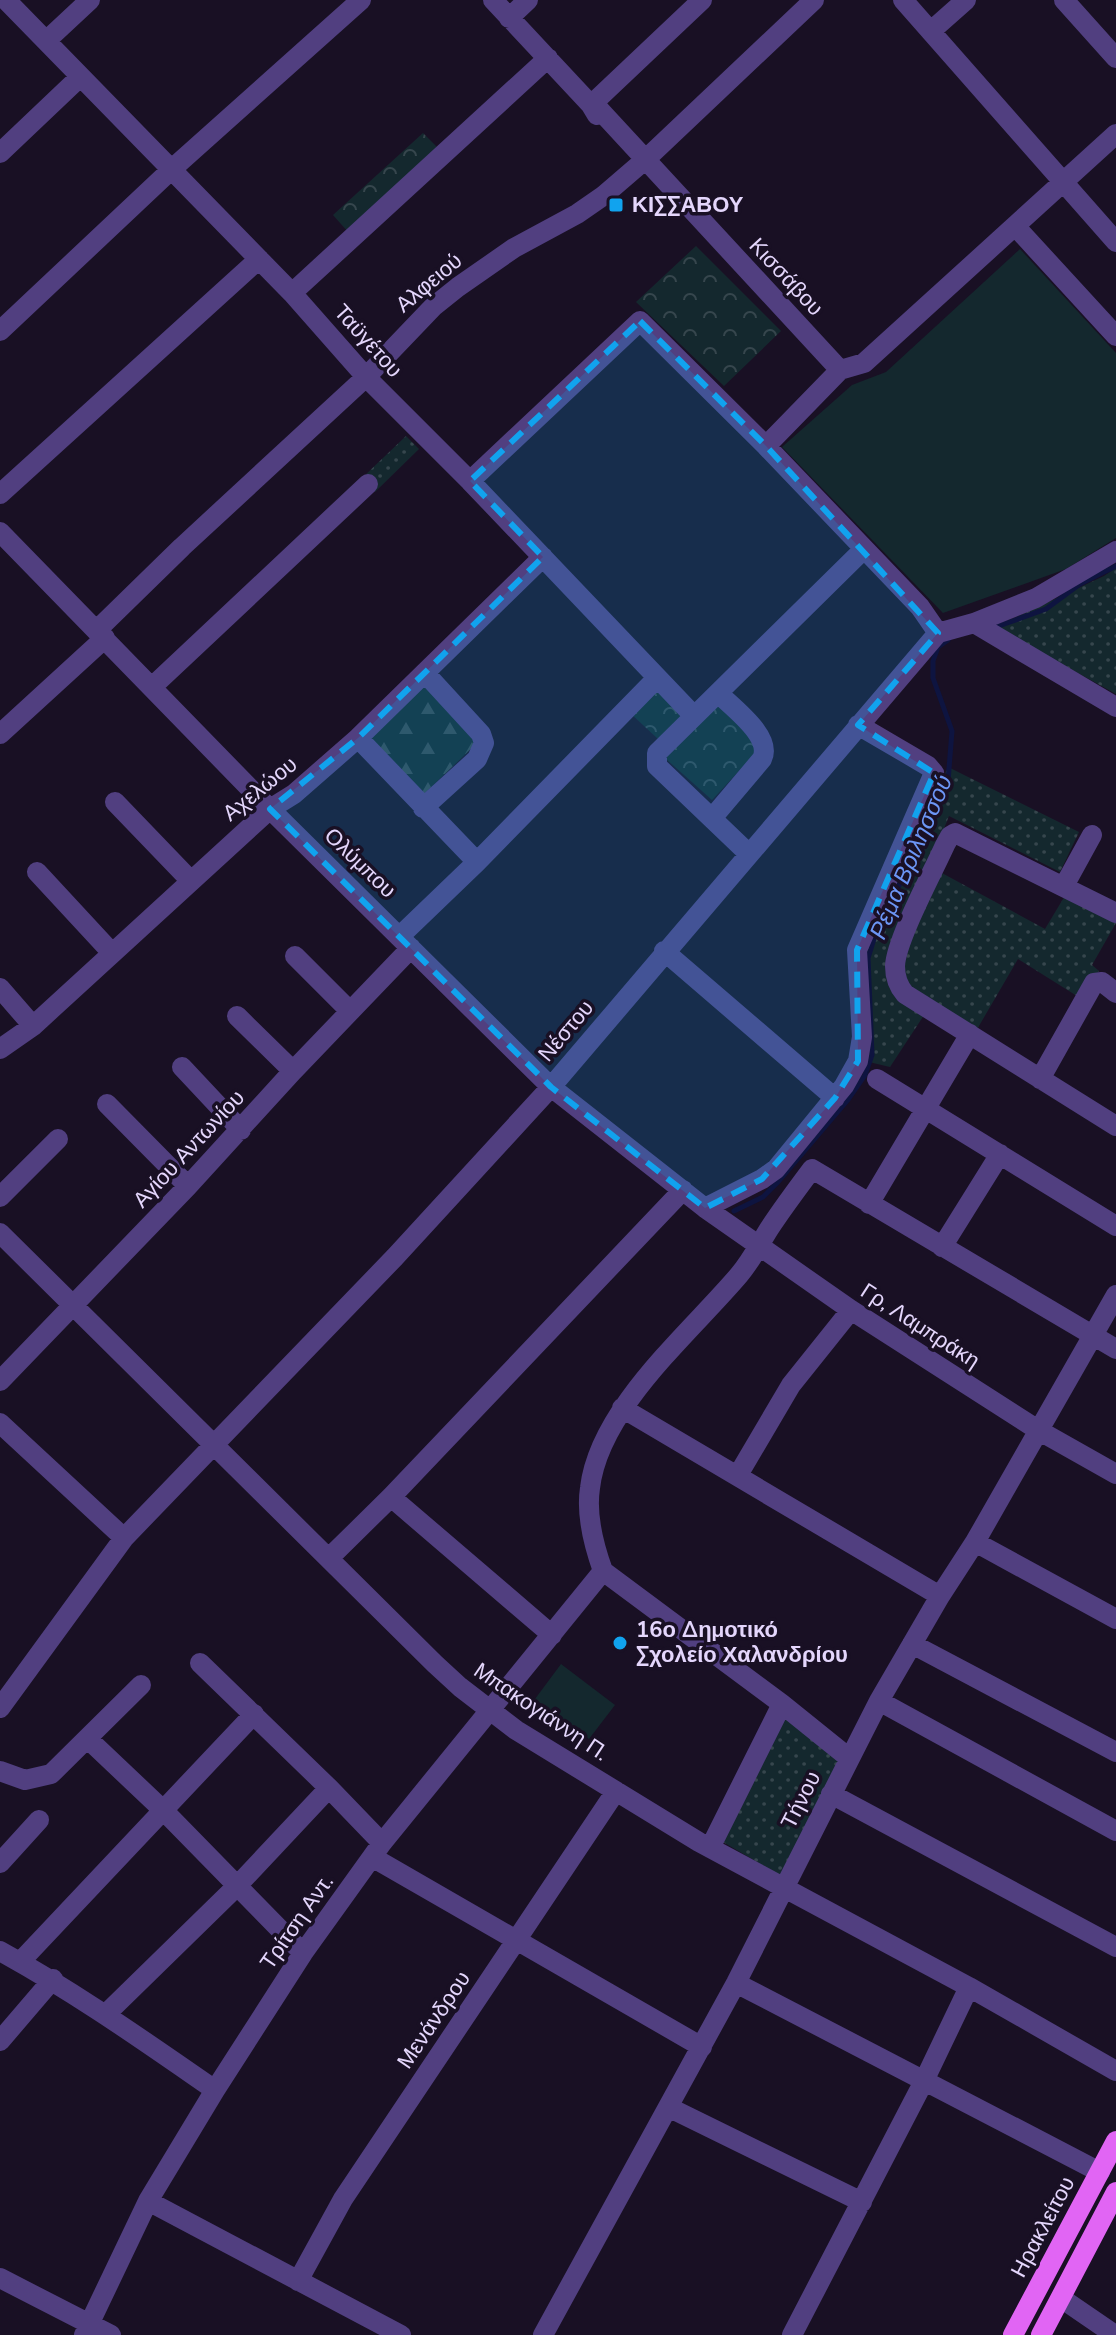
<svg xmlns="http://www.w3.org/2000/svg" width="1116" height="2335" viewBox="0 0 1116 2335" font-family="'Nunito Sans',sans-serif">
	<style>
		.grass { fill: url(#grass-dots) }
		.forest { fill: url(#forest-firs) }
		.park { fill: url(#park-crowns) }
		.pitch { fill: #14282e }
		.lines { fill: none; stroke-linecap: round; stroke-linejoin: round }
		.stream { stroke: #0e1440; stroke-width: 5 }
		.minor { stroke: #513f80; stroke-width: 20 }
		.major { stroke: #e165f4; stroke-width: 20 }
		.marked { fill: #11a3ee; fill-opacity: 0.2; stroke: #11a3ee; stroke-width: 6; stroke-dasharray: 16 10; stroke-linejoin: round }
		.poi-dot { fill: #11a3ee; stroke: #191024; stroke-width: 3 }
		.labels { text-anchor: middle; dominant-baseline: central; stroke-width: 7; stroke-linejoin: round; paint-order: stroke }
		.poi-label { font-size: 22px; font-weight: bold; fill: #e4d6fc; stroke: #191024; text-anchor: start }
		.street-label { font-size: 22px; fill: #e4d6fc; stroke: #191024 }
		.water-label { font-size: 24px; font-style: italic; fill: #6c95f5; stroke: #191024 }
	</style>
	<defs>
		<pattern id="grass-dots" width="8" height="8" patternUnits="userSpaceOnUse" patternTransform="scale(2)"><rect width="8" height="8" fill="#14282e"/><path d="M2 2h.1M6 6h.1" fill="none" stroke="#36464d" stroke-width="1.8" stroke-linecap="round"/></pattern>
		<pattern id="forest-firs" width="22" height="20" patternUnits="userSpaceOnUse" patternTransform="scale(2)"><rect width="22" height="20" fill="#14282e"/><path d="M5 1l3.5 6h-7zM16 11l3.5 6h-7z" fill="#36464d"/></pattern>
		<pattern id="park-crowns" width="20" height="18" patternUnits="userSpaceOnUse" patternTransform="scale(2)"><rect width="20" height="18" fill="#14282e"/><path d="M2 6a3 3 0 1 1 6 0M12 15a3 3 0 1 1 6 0" fill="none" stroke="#36464d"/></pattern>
	</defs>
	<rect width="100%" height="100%" fill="#191024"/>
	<path class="grass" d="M406,436L419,449L375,492L362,478Z
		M1116,568V694L995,627L1104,576Z
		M948,767L1079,832L1060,872L949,816L929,866L1045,929L1069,889L1116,917V923L1092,965L1099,971L1077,996L1018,959L976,1031L932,1003L890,1067L865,1061L864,950Z
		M786,1717L840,1760L781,1876L723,1842Z"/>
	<path class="forest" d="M424,678L480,740L422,796L365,732Z"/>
	<path class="park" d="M423,133L440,150L349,233L333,215Z
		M696,246L781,331L724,386L636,302Z
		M655,688L683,714L658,739L629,712Z
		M720,703L762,746L712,800L665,758Z"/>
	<path class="pitch" d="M1020,249L1116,353V538L1066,569L943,613L782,447L852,385L886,372Z
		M561,1664L615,1705L589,1739L535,1699Z"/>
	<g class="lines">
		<path class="stream" d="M993,628L1046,609L1080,584L1116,566
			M734,1211L763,1197L778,1182L847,1101L865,1075L872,1055L868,958L877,929L931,822L948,781L952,731L933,678V661L938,647L948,640"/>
		<path class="minor" d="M6,0L292,293L366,377L470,481L694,716
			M493,0L591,105L597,115
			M903,0L1116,242
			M1064,0L1116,58
			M509,18L528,0
			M931,31L966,0
			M46,41L90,0
			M591,105L597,107L840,370
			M591,105L702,0
			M0,153L80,77
			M1015,226L1116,336
			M292,293L548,58
			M0,331L172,169L361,0
			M766,446L840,370L864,363L1116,134
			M470,481L640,321L766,446L920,607L938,633
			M0,494L259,259
			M0,532L270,809L551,1087L705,1208L851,1310L1038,1430L1116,1474
			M974,623L1116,707
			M97,630L182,547L366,377L433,307L458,287L514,248L577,214L603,196L646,159L814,0
			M938,633L974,623L1036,598L1116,551
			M153,686L368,484
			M0,734L105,638
			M358,738L477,862
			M115,802L191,881
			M423,808L477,759L484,743L481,734L425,673
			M713,817L762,759C773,737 733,708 718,693
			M749,854L657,766V753L864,549
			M37,872L112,953
			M1064,886L1092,835
			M1116,913L955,833L950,836L945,845C933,872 896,940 895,966C895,976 898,986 905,994L1116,1126
			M400,936L477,862L657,678
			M664,951L835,1098
			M295,956L350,1011
			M0,988L33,1026
			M237,1016L293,1071
			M0,1049L33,1026L270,809L294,794L358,738L543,557
			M182,1067L241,1130
			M877,1079L1116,1226
			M1040,1079L1094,983L1102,982L1116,993
			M107,1104L188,1186
			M0,1197L58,1139
			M869,1204L970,1034
			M705,1208L762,1179L776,1169L844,1086L858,1061L862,1037L857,950L934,773L928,766L858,725
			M0,1233L435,1664L460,1687L516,1730L699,1842L969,1987L1116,2071
			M942,1247L1000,1154
			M0,1381L188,1186L293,1071L411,948
			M622,1408L940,1596
			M0,1423L124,1538
			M738,1475L791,1385L851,1310
			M391,1497L552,1635
			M975,1542L1116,1619
			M329,1558L391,1497L683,1190
			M603,1571C594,1546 586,1514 590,1488C599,1409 689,1334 739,1275C751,1261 759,1245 769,1229C782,1209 797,1189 812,1169L1116,1349
			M603,1571L782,1704L849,1758
			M912,1644L1116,1752
			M200,1663L329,1788L382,1843
			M879,1701L1116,1831
			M0,1708L124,1538L395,1257L551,1087L938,633
			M88,1739L164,1811L303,1953
			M0,1771L25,1780L51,1774L141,1685
			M831,1794L1116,1947
			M710,1848L782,1704
			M372,1857L702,2047
			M0,1863L39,1820
			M0,1951C75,1992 144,2041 215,2090
			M20,1962L254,1714
			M736,1983L1100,2172
			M106,2014L237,1886L329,1788
			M0,2041L53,1979
			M668,2107L862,2202
			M148,2201L401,2335
			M0,2278L111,2335
			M298,2281L343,2199L616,1791
			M1061,2298L1115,2335
			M84,2335L148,2201L215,2090L303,1953L382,1843L603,1571
			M543,2335L736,1983L879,1701L940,1596L975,1542L1116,1295
			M792,2335L924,2081L969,1987"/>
		<path class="major" d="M1013,2335L1116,2141
			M1041,2335L1116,2192"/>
	</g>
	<path class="marked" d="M640,321L766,446L938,633L858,725L934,773L857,950L858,1061L835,1098L762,1179L705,1208L551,1087L270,809L358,738L543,557L470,481Z"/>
	<g class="poi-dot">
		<rect x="608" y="197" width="16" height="16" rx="4"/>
		<circle cx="620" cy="1643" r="8"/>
	</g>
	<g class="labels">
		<g class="poi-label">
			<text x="632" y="205">ΚΙΣΣΑΒΟΥ</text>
			<text x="636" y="1630">16ο Δημοτικό<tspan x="636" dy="25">Σχολείο Χαλανδρίου</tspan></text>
		</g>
		<g class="street-label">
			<text transform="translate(786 277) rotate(47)">Κισσάβου</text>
			<text transform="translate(429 283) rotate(-40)">Αλφειού</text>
			<text transform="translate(368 341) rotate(48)">Ταϋγέτου</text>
			<text transform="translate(260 789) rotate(-39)">Αχελώου</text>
			<text transform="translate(360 863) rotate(44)">Ολύμπου</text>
			<text transform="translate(566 1031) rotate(-50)">Νέστου</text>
			<text transform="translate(189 1149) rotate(-47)">Αγίου Αντωνίου</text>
			<text transform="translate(920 1326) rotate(33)">Γρ, Λαμπράκη</text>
			<text transform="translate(541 1712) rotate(34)">Μπακογιάννη Π.</text>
			<text transform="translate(801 1800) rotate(-63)">Τήνου</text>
			<text transform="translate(297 1922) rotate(-55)">Τρίτση Αντ.</text>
			<text transform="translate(434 2020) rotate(-56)">Μενάνδρου</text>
			<text transform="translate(1043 2227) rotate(-62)">Ηρακλείτου</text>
		</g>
		<g class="water-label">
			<text transform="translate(911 857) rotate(-67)">Ρέμα Βριλησσού</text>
		</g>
	</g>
</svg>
